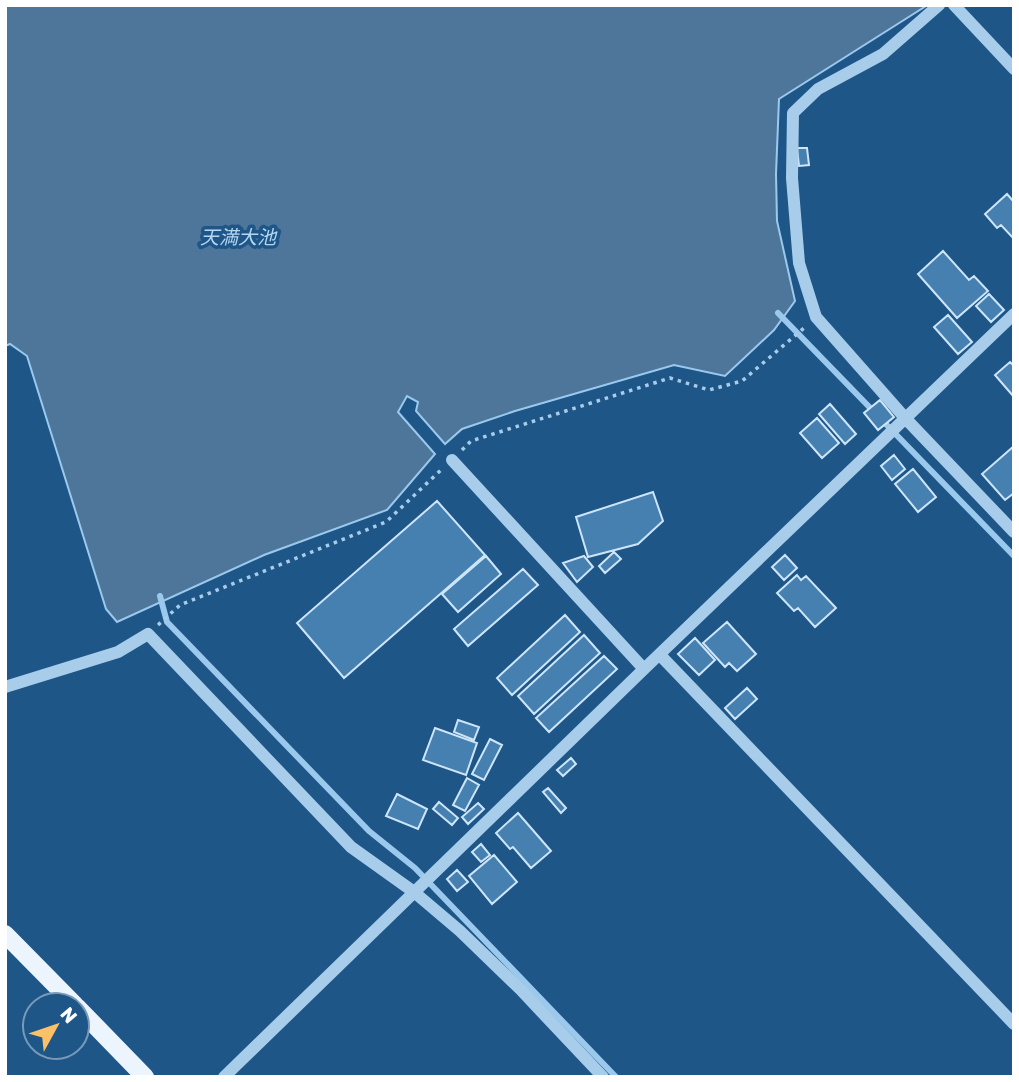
<svg xmlns="http://www.w3.org/2000/svg" width="1019" height="1082" viewBox="0 0 1019 1082" font-family="Rubik,'Noto Sans JP',sans-serif">
	<style>
		.water { fill: #4e769a; stroke: #9bc9ed; stroke-width: 2 }
		.lines { fill: none; stroke-linecap: round; stroke-linejoin: round }
		.stream { stroke: #9bc9ed; stroke-width: 6 }
		.building { fill: #4680b0; stroke: #cde5f8; stroke-width: 2 }
		.path { stroke: #a8cdeb; stroke-width: 3.5; stroke-dasharray: 3.5 5; stroke-linecap: butt }
		.minor { stroke: #a8cdeb; stroke-width: 12 }
		.major { stroke: #ecf5fe; stroke-width: 18 }
		.labels { text-anchor: middle; dominant-baseline: central; stroke-width: 7; stroke-linejoin: round; paint-order: stroke }
		.water-label { font-size: 19px; font-style: italic; fill: #b3d6f2; stroke: #1e5688 }
	</style>
	<rect width="100%" height="100%" fill="#1e5688"/>
	<path class="water" d="M5,5H926V6L779,99L776,174L777,221L795,301L774,330L725,376L674,365L515,411L462,429L445,444L416,411L418,402L407,396L398,412L435,454L387,510L264,555L117,622L106,609L27,356L10,344L5,346Z"/>
	<g class="lines">
		<path class="stream" d="M778,313L1014,556
			M160,596L167,622L369,831L415,868L616,1077"/>
	</g>
	<path class="building" d="M797,148H807L809,165L799,166Z
		M1007,194L1014,202V239L1001,225L997,228L985,214Z
		M943,251L969,280L974,276L988,291L957,318L918,274Z
		M989,294L1004,310L991,322L976,306Z
		M948,315L972,342L958,354L934,327Z
		M1010,362L1014,366V397L995,375Z
		M880,400L894,417L878,430L864,413Z
		M830,404L856,434L845,444L819,414Z
		M817,418L839,443L822,458L800,433Z
		M1014,446V493L1005,500L982,474Z
		M894,455L905,469L892,480L881,466Z
		M913,469L936,497L918,512L895,484Z
		M653,492L663,521L638,544L588,557L576,517Z
		M437,501L485,555L344,678L297,623Z
		M614,552L621,559L605,573L599,566Z
		M785,555L797,568L784,580L772,567Z
		M486,556L501,574L458,612L442,594Z
		M584,556L593,567L577,582L563,563Z
		M523,569L538,585L468,646L454,629Z
		M797,575L801,580L806,576L836,608L815,627L798,608L794,611L777,593Z
		M565,615L580,632L512,695L497,678Z
		M727,622L756,654L737,671L729,663L725,667L703,643Z
		M584,635L600,653L534,714L518,696Z
		M695,638L715,660L699,675L678,654Z
		M604,656L617,669L549,732L536,718Z
		M747,688L757,699L735,719L725,708Z
		M458,720L479,727L474,740L454,732Z
		M435,728L477,743L466,775L423,760Z
		M490,739L502,745L484,780L472,774Z
		M571,758L576,764L563,776L557,770Z
		M467,778L479,785L465,811L453,805Z
		M548,788L566,808L561,813L543,792Z
		M397,794L427,809L418,829L386,816Z
		M439,802L458,818L452,825L433,809Z
		M478,803L484,809L468,824L462,817Z
		M518,813L551,851L531,868L513,847L510,849L496,833Z
		M481,844L490,855L481,862L472,852Z
		M494,855L517,882L492,904L469,876Z
		M457,870L468,882L457,891L447,879Z"/>
	<g class="lines">
		<path class="path" d="M462,450L471,441L670,378L709,390L742,381L804,328
			M158,625L180,605L386,522L442,469"/>
		<path class="minor" d="M939,5L883,54L818,89L793,113L792,178L799,263L816,317L906,419L1014,532
			M954,5L1014,69
			M452,460L644,669
			M660,655L1014,1024
			M5,687L118,652L148,634L351,847L414,892L460,931L520,989L603,1077
			M224,1077L644,669L1014,314"/>
		<path class="major" d="M5,934L75,1005
			M77,1007L145,1077"/>
	</g>
	<g class="labels">
		<g class="water-label">
			<text x="238" y="237">天満大池</text>
		</g>
	</g>
	<rect width="1019" height="1082" fill="none" stroke="#ffffff" stroke-width="14"/>
	<g transform="translate(56 1026) rotate(50)"><circle r="33" fill="#1e5688" stroke="#789ab8" stroke-width="2"/>
	<path d="M0-5L12 26L0 18L-12 26Z" fill="#fac167"/>
	<text y="-10" font-size="19" font-weight="bold" text-anchor="middle" fill="#ffffff">N</text>
	</g>
</svg>
